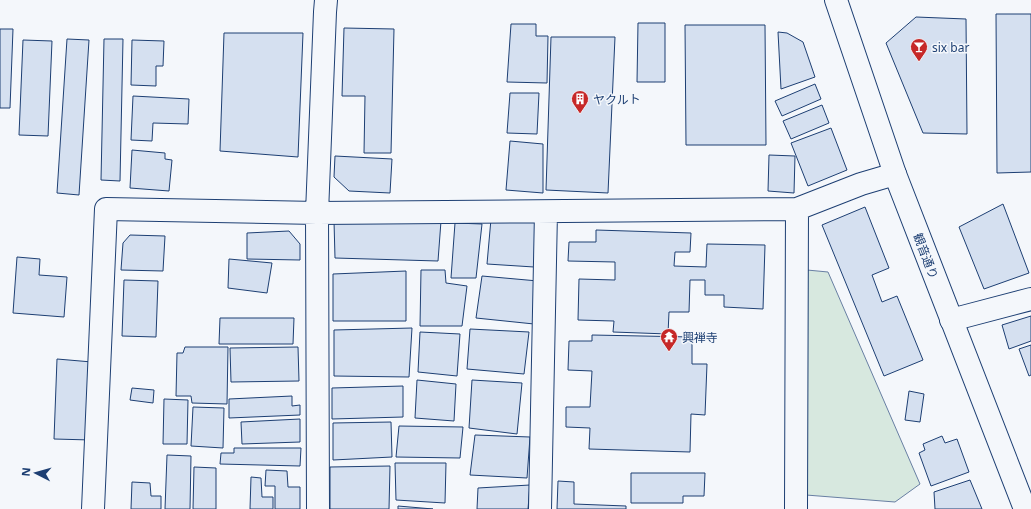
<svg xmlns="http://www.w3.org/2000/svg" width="1031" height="509" viewBox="0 0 1031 509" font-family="'Noto Sans','Noto Sans JP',sans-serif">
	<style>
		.green { fill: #d7e8df; stroke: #687fa3 }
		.building { fill: #d5e0f0; stroke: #1d3f73 }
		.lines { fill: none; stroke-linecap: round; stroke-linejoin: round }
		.minor-casing { stroke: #1d3f73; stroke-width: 24 }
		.primary-casing { stroke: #1d3f73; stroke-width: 24 }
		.minor { stroke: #f4f7fb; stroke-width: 22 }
		.primary { stroke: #f4f7fb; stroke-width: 22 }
		.labels { text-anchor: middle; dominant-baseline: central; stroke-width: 3; stroke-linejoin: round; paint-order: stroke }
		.poi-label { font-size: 12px; fill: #1d3f73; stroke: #f4f7fb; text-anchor: start }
		.street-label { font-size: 12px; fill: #1d3f73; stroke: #f4f7fb }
	</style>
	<rect width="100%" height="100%" fill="#f4f7fb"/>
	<path class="green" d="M807,270L828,272L920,484L895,502L806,495Z"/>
	<path class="building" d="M996,14H1031V172L997,173Z
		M916,17L966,19L967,134L923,133L886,43Z
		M638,23H665V82H637Z
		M511,24H536V36H548L547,83L507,82Z
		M685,25H765L766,145H686Z
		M344,28L394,29L391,153H364L365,96H342Z
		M0,29H13L10,108H0Z
		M778,32L787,33L803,42L815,77L781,89Z
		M224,33H303L298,157L220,151Z
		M551,37H615L608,193L546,190Z
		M67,39L89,40L79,195L57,193Z
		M104,39H123L120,181L101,180Z
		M23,40L52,41L48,136L19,135Z
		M132,40L164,41L163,66H156V86L131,85Z
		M815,84L821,99L782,116L775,101Z
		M510,93H539L537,134L507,133Z
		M133,96L189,99L188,124L153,123L152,141L131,140Z
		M822,105L829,123L791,139L783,121Z
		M831,128L847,170L808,186L791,143Z
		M510,141L543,144V193L506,190Z
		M132,150L165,153V159L172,160L169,191L130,188Z
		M769,155L795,156L794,193L768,191Z
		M335,156L392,159L390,193L349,191L334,177Z
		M1003,204L1029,273L984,289L959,227Z
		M865,207L889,268L872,275L882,302L897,296L923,360L884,376L822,225Z
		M491,219L537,222L534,267L487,264Z
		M334,221H441L438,261L335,258Z
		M455,223L482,224L476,278H451Z
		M596,230L691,233L690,252H675L674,266L706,267L707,244L765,245L763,309L724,307V295H705V280H690L689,312H669L668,334L613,332L614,321L578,320L579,279L615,280V262L568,261L569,242H596Z
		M289,231L300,244V260L247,259V233Z
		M130,235L165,236L163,271L121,270L123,243Z
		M17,257L40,259L39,275L67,277L64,317L13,313Z
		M229,259L272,263L267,293L228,288Z
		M421,270H445L446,283L467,286L462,326H420Z
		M406,271V321H333V274Z
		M482,276L538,281L534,324L476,318Z
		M124,280L158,281L156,337L122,336Z
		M1031,316V341L1009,349L1002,325Z
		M220,318H294L293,344H219Z
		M412,328L409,377L334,376V330Z
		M470,329L529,332L524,374L467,369Z
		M420,332L460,334L457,376L418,372Z
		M592,335L692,337V364H707L705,415L691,414L690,452L589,449L590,428L566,427V407H590L592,371L568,370L569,341H592Z
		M1031,345V375L1029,376L1019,349Z
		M185,347H228L227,404L192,403L191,396H176L177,353H183Z
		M298,347L299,381L231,382L230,348Z
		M57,359L92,362L91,440L54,439Z
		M417,380L456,384L454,421L415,418Z
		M472,380L522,383L517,434L469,428Z
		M403,386V417L332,419V388Z
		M132,388L154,390L153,403L130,400Z
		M909,391L924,394L920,422L905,420Z
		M292,396V406L300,405V415L229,418V399Z
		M164,399L188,400L187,444H163Z
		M193,407L224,408L223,448L191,446Z
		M300,419V442L242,444L241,422Z
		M391,422L392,457L333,460V423Z
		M399,426L463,427L460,458L396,457Z
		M475,435L530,437L527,478L470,475Z
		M942,436L945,443L957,439L969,472L931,486L919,453L925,450L923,444Z
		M234,448H301L300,466L220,464L221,453H234Z
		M167,455L191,456L190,509H165Z
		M395,463H446L445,503L396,500Z
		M390,466L389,509H330V467Z
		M194,467L216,468V509H193Z
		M266,470L287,471L288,487H300V509H275V486H265Z
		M631,473H705L704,496H683V503H631Z
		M251,477L261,478L262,497H273V509H250Z
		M970,480L982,509H935L934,492Z
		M558,481L574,482V504L626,506V509H557Z
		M132,482L150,483L151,496H161V509H131Z
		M530,485L528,509H477L478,488Z
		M398,506L433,509H398Z"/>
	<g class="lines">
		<defs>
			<path id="minor" d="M951,320L1031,299
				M93,509L106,209L317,213L797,209L861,184L895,174
				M318,509L317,213L325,12L326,0
				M540,509L546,212
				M796,509L797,209"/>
			<path id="primary" d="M836,0L895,174L1025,509"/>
		</defs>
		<use href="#minor" class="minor-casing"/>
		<use href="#primary" class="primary-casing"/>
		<use href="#minor" class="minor"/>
		<use href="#primary" class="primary"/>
	</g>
	<defs>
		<symbol id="bar-pin" viewBox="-11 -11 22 30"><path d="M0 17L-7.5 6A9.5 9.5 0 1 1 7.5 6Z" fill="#c62828" stroke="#f4f7fb"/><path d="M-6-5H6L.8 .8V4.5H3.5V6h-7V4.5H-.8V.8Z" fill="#fff"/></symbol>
		<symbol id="building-pin" viewBox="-11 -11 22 30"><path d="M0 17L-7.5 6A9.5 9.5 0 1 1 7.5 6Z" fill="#c62828" stroke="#f4f7fb"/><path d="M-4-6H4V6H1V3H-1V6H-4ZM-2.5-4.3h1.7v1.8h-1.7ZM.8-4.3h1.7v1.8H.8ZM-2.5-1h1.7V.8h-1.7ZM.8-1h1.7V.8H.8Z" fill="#fff"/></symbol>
		<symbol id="temple-pin" viewBox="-11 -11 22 30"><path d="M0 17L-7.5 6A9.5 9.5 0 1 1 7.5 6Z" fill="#c62828" stroke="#f4f7fb"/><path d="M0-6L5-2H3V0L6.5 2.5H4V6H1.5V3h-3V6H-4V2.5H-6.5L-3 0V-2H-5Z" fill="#fff"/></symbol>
	</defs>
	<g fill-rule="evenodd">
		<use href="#bar-pin" x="909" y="37" width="20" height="27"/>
		<use href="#building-pin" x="570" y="89" width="20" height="27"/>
		<use href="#temple-pin" x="659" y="327" width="20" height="27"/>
	</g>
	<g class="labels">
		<g class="poi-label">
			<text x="932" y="47">six bar</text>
			<text x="593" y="99">ヤクルト</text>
			<text x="682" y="337">興禅寺</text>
		</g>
		<g class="street-label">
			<text transform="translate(926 256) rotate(69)">観音通り</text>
		</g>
	</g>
	<g transform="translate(36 473) rotate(276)" stroke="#f4f7fb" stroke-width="3" paint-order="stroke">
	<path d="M0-3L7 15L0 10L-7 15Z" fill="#1d3f73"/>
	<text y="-6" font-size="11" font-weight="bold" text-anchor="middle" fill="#1d3f73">N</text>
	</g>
</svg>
